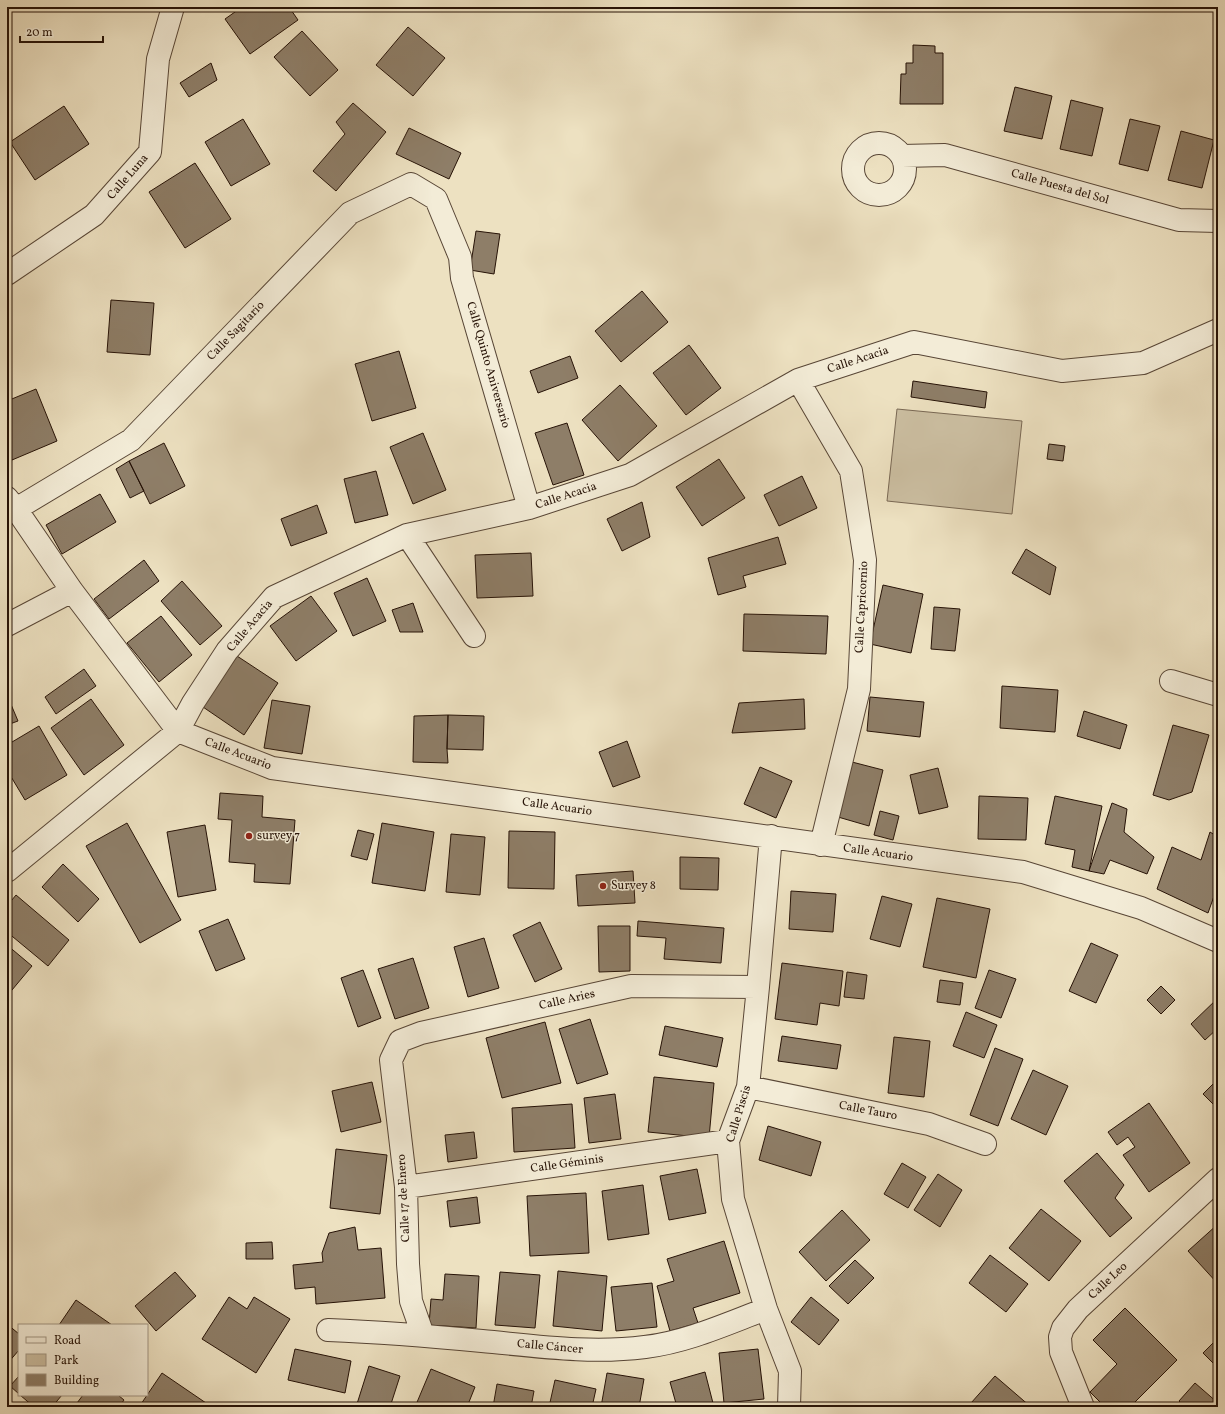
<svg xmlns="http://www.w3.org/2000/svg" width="1225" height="1414" viewBox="0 0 1225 1414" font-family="Vollkorn,serif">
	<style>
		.green { fill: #cbbea1; stroke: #796854 }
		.building { fill: #8e7e68; stroke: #271307 }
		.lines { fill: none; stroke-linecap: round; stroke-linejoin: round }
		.minor-casing { stroke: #584636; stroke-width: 24 }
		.minor { stroke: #f3ecd7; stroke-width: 22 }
		.poi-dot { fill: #8f2418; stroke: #f3ecd7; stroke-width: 1.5 }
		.labels { text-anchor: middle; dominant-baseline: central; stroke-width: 3; stroke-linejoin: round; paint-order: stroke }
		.street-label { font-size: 12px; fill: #271307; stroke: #f3ecd7 }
		.poi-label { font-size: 12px; fill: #271307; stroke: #f3ecd7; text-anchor: start }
	</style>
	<rect width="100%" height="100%" fill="#ede1c1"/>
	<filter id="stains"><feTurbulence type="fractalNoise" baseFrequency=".005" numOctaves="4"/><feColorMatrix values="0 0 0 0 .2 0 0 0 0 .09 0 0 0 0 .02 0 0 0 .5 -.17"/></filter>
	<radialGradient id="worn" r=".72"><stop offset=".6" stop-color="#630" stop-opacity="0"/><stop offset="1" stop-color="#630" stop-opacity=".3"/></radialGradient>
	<path class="green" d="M897,409L1022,421L1012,514L887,501Z"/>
	<path class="building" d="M242,7H289L298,20L250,54L225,19Z
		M408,27L445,58L413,96L376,65Z
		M302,31L338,70L310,96L274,57Z
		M913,45L935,46V53H943V104H900L901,74H906V63H913Z
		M211,63L217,80L189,97L180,83Z
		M1015,87L1052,96L1042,139L1004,131Z
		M1071,100L1103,108L1092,156L1060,149Z
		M353,103L386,132L336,191L313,171L345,134L336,122Z
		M64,106L89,144L35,180L10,142Z
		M243,119L270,164L231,186L205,142Z
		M1130,119L1160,126L1148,171L1119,164Z
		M409,128L461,153L449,179L396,154Z
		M1181,131L1214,140L1202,188L1168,180Z
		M195,163L231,219L185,248L149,192Z
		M476,231L500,234L494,274L470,270Z
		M642,291L668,322L621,362L595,331Z
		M111,300L154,303L150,355L107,352Z
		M689,345L721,388L686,415L653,373Z
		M399,351L416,408L372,421L355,364Z
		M570,356L578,378L538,393L530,371Z
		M913,381L987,392L985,408L911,397Z
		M620,385L657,426L618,461L582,420Z
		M36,389L57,441L12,460L7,449V401Z
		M567,423L584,475L553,485L535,433Z
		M423,433L446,490L413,504L390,447Z
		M164,443L185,486L150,504L129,461Z
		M1049,444L1065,446L1063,461L1047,459Z
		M719,459L745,498L702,526L676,487Z
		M129,461L144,491L130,498L116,469Z
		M376,471L388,515L355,523L344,479Z
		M802,476L817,508L779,526L764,495Z
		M100,494L116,522L62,554L46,525Z
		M642,502L650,537L622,551L607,519Z
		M317,505L327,533L291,546L281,519Z
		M778,537L786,564L743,576L746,587L718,595L708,558Z
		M1026,549L1056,567L1050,595L1012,573Z
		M531,553L533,596L477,598L475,555Z
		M144,560L159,581L109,619L94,599Z
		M367,578L386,621L353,636L334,593Z
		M182,581L222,626L200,645L161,601Z
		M883,585L923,594L911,653L870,644Z
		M311,596L337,631L296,661L270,626Z
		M413,603L423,632H400L392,610Z
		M934,607L960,609L955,651L931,649Z
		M744,614L828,616L826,654L743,651Z
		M161,616L192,655L159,682L127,643Z
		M237,656L278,683L244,735L203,707Z
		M84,669L96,686L56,714L45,697Z
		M1002,686L1058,690L1055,732L1000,728Z
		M7,695L18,721L7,725Z
		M870,697L924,702L920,737L867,731Z
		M91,699L124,745L84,775L51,728Z
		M804,699L805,729L732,733L739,703Z
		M272,700L310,706L302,754L264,748Z
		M1084,711L1127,725L1120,749L1077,736Z
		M448,715L447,749L448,763L413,762L414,716Z
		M448,715L484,716L483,750L447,749Z
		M1173,725L1209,735L1192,792L1169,800L1153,795Z
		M39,726L67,775L25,800L7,770V745Z
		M627,741L640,777L613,787L599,752Z
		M852,762L883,770L869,826L838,817Z
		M760,767L792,781L776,818L744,804Z
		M938,768L948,807L919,814L910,775Z
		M220,793L263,796L262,817L295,820L290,884L254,882L255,864L229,862L232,820L218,819Z
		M979,796L1028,798L1026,840L978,839Z
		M1055,796L1102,806L1089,871L1072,867L1075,850L1045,844Z
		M1112,803L1127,809L1124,832L1154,857L1147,874L1110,860L1104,874L1089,871Z
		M880,811L899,816L893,840L874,835Z
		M127,823L181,920L140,943L86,846Z
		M382,823L434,832L425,891L372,883Z
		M205,825L216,890L178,897L167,832Z
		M358,830L374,834L367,860L351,856Z
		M509,831L555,832L554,889L508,888Z
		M1210,832L1218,837V885L1208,913L1157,889L1172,847L1201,860Z
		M451,834L485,837L480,895L446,892Z
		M680,857L719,858L718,890L680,889Z
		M63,864L99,899L78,922L42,887Z
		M633,871L635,903L578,906L576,875Z
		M791,891L836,894L833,932L789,929Z
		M16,895L69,940L48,966L7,932V906Z
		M882,896L912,904L900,947L870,939Z
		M937,898L990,909L976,978L923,967Z
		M228,919L245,959L216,971L199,931Z
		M638,921L724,928L721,963L664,959L666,938L637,936Z
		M540,922L562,969L535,982L513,935Z
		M598,926H630V971L599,972Z
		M484,938L499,988L468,997L454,947Z
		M1091,943L1118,955L1096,1003L1069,991Z
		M7,945L32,966L7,996Z
		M413,958L429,1008L395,1019L378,969Z
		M782,963L843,971L839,1006L820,1003L817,1025L775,1019Z
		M363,970L381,1018L358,1027L341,978Z
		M989,970L1016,979L1001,1018L975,1008Z
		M847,972L867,975L864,999L844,997Z
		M940,980L963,983L960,1005L937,1002Z
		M1161,986L1175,1000L1161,1014L1147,1000Z
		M1218,998V1028L1205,1040L1191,1024Z
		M966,1012L997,1025L984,1058L953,1046Z
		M590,1019L608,1074L577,1084L559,1029Z
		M545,1022L561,1083L502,1098L486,1038Z
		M665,1026L723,1038L717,1067L659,1055Z
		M782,1036L841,1045L837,1069L778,1061Z
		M894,1037L930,1041L924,1097L888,1093Z
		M995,1048L1023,1059L998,1126L970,1115Z
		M1033,1070L1068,1086L1046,1135L1011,1119Z
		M654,1077L714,1083L709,1138L648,1132Z
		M1218,1079V1109L1203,1094Z
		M372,1082L381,1122L341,1132L332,1091Z
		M615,1094L621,1139L589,1143L584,1098Z
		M1149,1103L1190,1163L1149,1192L1123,1155L1135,1147L1128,1137L1117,1145L1108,1132Z
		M572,1104L575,1148L514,1152L512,1108Z
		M768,1126L821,1142L811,1176L759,1160Z
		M474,1132L477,1158L448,1162L445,1135Z
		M336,1149L387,1155L380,1214L330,1208Z
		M1097,1153L1124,1185L1115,1198L1132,1218L1110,1237L1064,1181Z
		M902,1163L926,1177L908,1208L884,1194Z
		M697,1169L706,1213L669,1220L660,1176Z
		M938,1174L962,1190L940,1227L914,1210Z
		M643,1185L649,1234L608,1240L602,1191Z
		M586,1193L589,1253L530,1256L527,1196Z
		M477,1197L480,1223L450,1227L447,1201Z
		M1041,1209L1081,1241L1049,1281L1009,1248Z
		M842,1210L870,1240L826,1281L799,1252Z
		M1218,1224V1284L1188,1251Z
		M355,1227L358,1250L381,1248L385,1298L316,1304L315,1287L295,1289L293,1265L323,1262L322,1253L329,1233Z
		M724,1241L740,1293L693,1308L698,1323L670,1331L657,1286L674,1281L667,1259Z
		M272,1242L273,1259H246V1243Z
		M990,1255L1028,1284L1006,1312L969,1283Z
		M855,1260L874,1278L848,1304L829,1286Z
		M558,1271L607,1276L602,1331L553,1326Z
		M175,1272L196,1296L156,1331L135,1306Z
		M500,1272L540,1275L535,1328L495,1325Z
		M445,1274L479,1276L476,1328L429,1325L431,1299L443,1300Z
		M652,1283L657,1327L616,1331L611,1287Z
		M229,1297L247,1309L254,1297L290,1319L256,1373L202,1339Z
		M811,1297L839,1320L819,1345L791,1322Z
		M76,1300L112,1325H59Z
		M1125,1308L1177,1360L1130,1407H1105L1090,1392L1117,1364L1093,1340Z
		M7,1324L19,1334V1350L7,1364Z
		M1218,1338V1368L1203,1353Z
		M295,1349L351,1361L345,1393L288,1380Z
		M758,1349L764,1399L724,1403L719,1353Z
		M369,1366L400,1376L390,1407H356Z
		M431,1369L475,1387L467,1407H415Z
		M705,1372L714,1407H677L670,1382Z
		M162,1373L206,1403L203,1407H139Z
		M607,1373L644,1379L639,1407H601Z
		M19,1376V1394L10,1386Z
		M995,1376L1031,1407H975L971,1403Z
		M555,1380L596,1389L592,1407H549Z
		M1195,1383L1218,1403V1407H1185L1179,1401Z
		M497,1384L534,1391L531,1407H493Z
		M20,1395H62L52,1407H34Z
		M83,1395H118L124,1400L119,1407H74Z"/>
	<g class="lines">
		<defs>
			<path id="minor" d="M853 169a26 26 0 1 1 52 0a26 26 0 1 1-52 0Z
				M902,156L945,155L1179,220L1218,221
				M7,274L94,215L150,152L158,59L173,7
				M798,380L851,471L865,560L859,689L821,845
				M7,498L16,509L72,591L178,731L272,768L1023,872L1141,908L1218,941
				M16,509L131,440L350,213L411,184L436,199L460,257L462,278L529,508
				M407,535L474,636
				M7,625L72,591
				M1171,681L1218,695
				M771,836L758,987L748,1087L728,1141L733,1199L766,1309L790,1371L789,1407
				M7,871L178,731L193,703L227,651L274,597L407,535L529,508L630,475L798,380L914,342L1062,371L1143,363L1218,330
				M748,1087L929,1124L985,1144
				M406,1187L728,1141
				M328,1330C379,1332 430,1336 482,1341C536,1346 590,1354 645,1347C687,1342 726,1324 766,1309
				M423,1335L411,1301L408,1264L406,1187L391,1060L400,1041L421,1033L631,986L758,987
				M1083,1407L1061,1352L1060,1337L1063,1328L1078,1309L1218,1179"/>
		</defs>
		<use href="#minor" class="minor-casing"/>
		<use href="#minor" class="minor"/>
	</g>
	<g class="poi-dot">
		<circle cx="249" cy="836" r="4"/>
		<circle cx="603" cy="886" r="4"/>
	</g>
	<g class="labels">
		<g class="street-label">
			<text transform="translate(128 177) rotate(-49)">Calle Luna</text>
			<text transform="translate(1060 187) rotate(16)">Calle Puesta del Sol</text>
			<text transform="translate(236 331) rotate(-46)">Calle Sagitario</text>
			<text transform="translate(858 360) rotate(-18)">Calle Acacia</text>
			<text transform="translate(488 365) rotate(74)">Calle Quinto Aniversario</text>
			<text transform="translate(566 496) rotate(-18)">Calle Acacia</text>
			<text transform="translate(862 607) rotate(-87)">Calle Capricornio</text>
			<text transform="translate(250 626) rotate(-50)">Calle Acacia</text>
			<text transform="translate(238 754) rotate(21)">Calle Acuario</text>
			<text transform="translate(557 807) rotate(8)">Calle Acuario</text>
			<text transform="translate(878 853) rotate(8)">Calle Acuario</text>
			<text transform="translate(567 1000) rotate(-13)">Calle Aries</text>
			<text transform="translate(868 1111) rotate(11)">Calle Tauro</text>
			<text transform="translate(739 1114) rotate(-73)">Calle Piscis</text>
			<text transform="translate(567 1164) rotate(-8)">Calle Géminis</text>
			<text transform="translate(404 1198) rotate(-93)">Calle 17 de Enero</text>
			<text transform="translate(1108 1281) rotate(-43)">Calle Leo</text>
			<text transform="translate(550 1347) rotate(5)">Calle Cáncer</text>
		</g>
		<g class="poi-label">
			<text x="257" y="836">survey 7</text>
			<text x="611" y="886">Survey 8</text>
		</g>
	</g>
	<rect width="1225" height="1414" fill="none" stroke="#ede1c1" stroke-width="24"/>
	<rect x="8" y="8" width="1209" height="1398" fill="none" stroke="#271307" stroke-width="2"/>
	<rect x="12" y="12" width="1201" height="1390" fill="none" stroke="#271307"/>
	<rect x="18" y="1324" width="130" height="72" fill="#f3ecd7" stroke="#a19584"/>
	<rect x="26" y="1337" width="20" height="6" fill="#f3ecd7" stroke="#a19584"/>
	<text x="54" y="1344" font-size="12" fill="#271307">Road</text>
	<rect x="26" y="1354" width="20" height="12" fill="#cbbea1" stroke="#a19584"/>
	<text x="54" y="1364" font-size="12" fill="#271307">Park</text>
	<rect x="26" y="1374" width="20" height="12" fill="#8e7e68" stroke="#a19584"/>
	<text x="54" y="1384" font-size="12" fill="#271307">Building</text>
	<path d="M20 36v6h83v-6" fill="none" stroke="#271307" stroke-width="2"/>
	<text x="26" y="36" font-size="12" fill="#271307" stroke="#f3ecd7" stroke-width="3" paint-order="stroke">20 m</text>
	<rect width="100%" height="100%" filter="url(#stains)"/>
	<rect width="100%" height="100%" fill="url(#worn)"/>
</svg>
